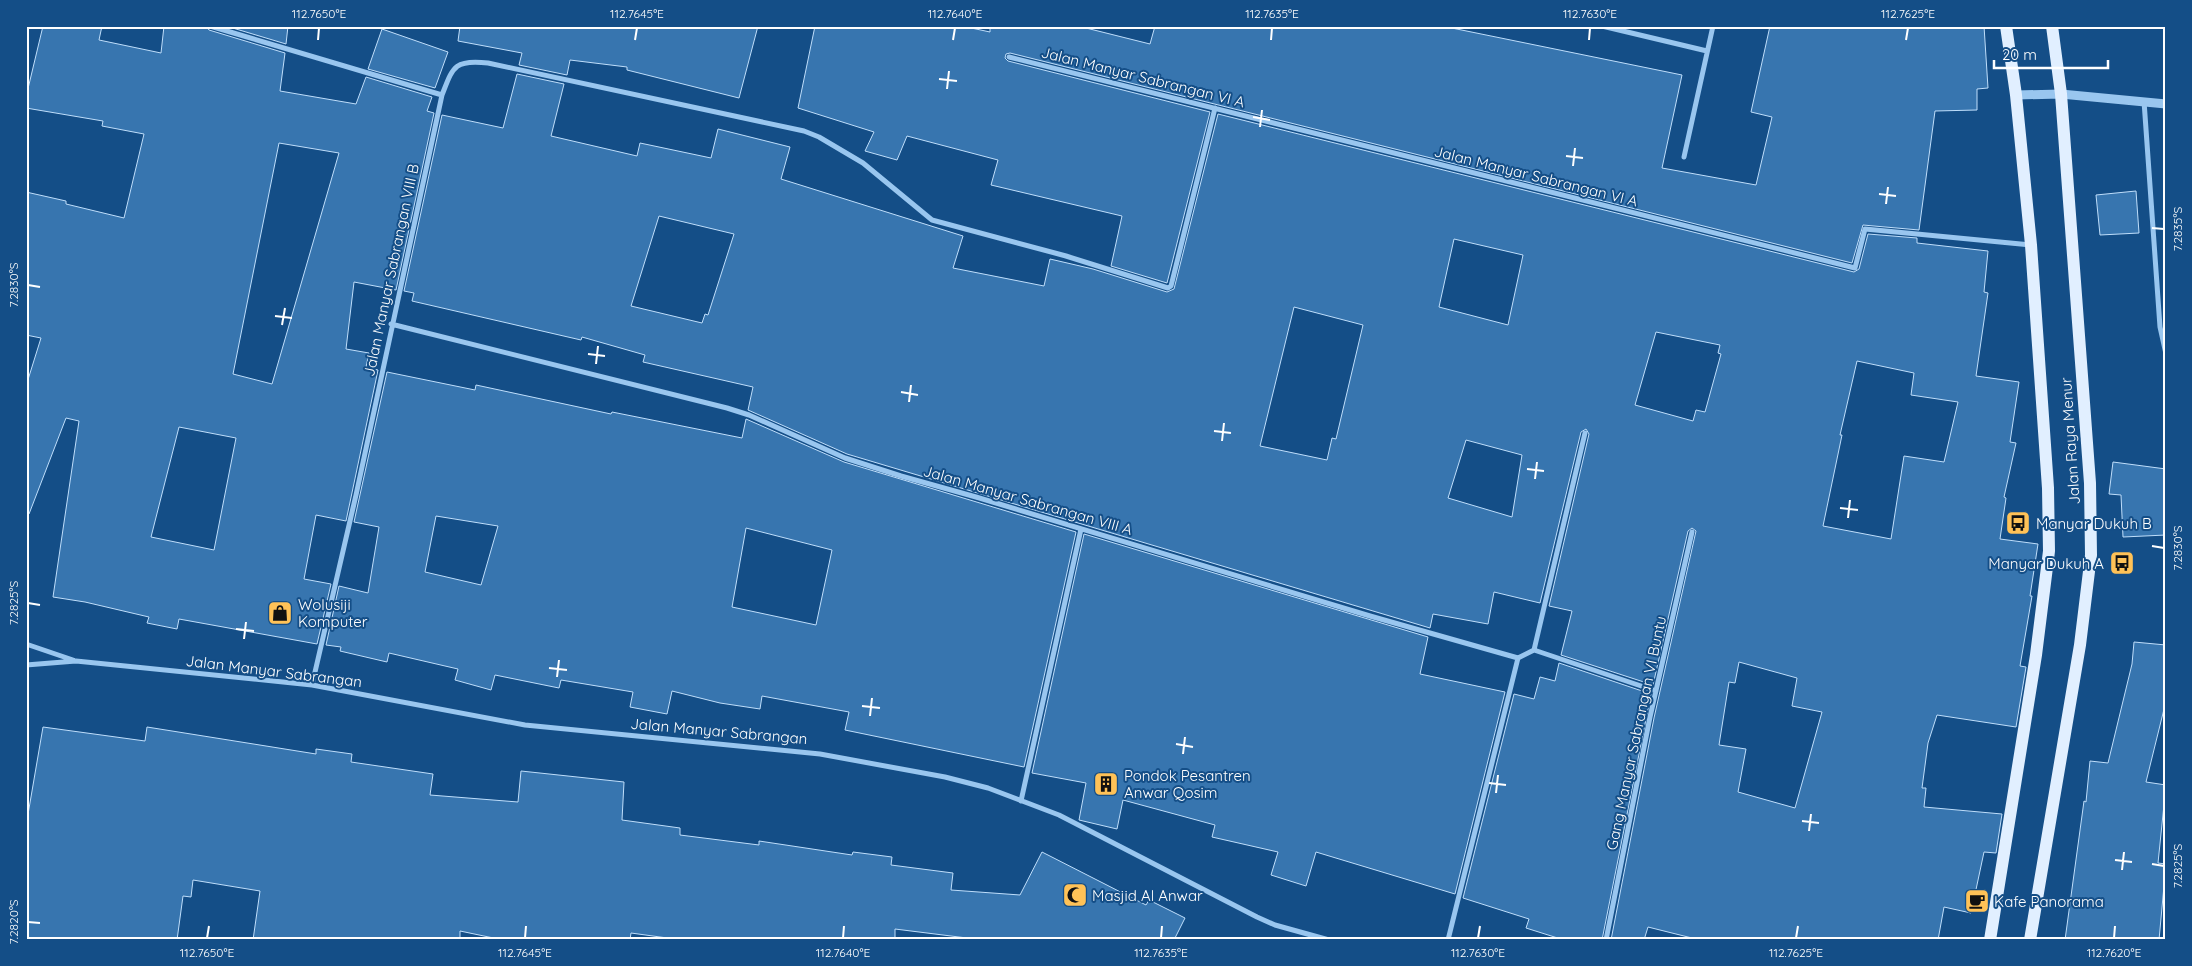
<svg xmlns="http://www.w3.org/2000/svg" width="2192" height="966" viewBox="0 0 2192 966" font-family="Quicksand,sans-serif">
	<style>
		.building { fill: #3775af; stroke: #bfdefb; fill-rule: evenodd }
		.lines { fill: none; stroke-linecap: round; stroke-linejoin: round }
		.minor { stroke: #99c6ef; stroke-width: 5 }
		.tertiary { stroke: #99c6ef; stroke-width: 9 }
		.primary { stroke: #e1efff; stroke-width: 12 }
		.ticks { fill: none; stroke: #fff; stroke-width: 2 }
		.labels { text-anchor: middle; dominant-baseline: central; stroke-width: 4; stroke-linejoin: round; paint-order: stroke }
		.street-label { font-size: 15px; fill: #fff; stroke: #144e87 }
		.poi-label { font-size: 15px; fill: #fff; stroke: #144e87; text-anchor: start }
		.neatline { fill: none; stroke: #fff; stroke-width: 2 }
		.ticks-label { font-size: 12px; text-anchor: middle; fill: #fff }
	</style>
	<rect width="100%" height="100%" fill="#144e87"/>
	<path class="building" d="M43,26H102L99,40L161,53L164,26H206L209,30L285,53L280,91L356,104L366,77L432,97L427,111L434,113L396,290L354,282L346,349L369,353L366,367L378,370L346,521L316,515L304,579L331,584L317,644L179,619L177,629L147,623L149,617L85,602L53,597L79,421L66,418L29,514H26V386L41,338L26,335V192L66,201V204L124,218L144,134L102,126L103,121L26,108V97ZM279,143L339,153L272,384L233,374ZM179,427L236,438L214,550L151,537Z
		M226,26H288L286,44Z
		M460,26H758L739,98L627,70V67L570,60L567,75L519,65L522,53L458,41Z
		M815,26H962L990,32V26H1078L1150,44L1155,26H1442L1682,75L1662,168L1756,185L1772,117L1751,112L1770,26H1984L1988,88L1977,89V110L1935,111L1919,230L1863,225L1852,263L1010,53L1006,54L1005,58L1008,61L1210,112L1167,283L1111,266L1122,216L991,185L998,160L907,136L897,160L865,151L874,132L798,108Z
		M382,29L448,52L435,88L368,69Z
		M517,74L564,84L551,136L637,156L640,143L711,158L718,129L790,147L781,179L963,236L953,268L1044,286L1050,259L1093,269L1167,292L1174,289L1218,114L1854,272L1859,269L1868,234L1917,238V243L1988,251L1984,292L1988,293L1976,376L2019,382L2010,442L2016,443L2004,497L2006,498L2000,539L2038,544L2030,596H2032L2020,666L2026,667L2016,727L1937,715L1928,743L1922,788H1926L1924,807L2002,814L1996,853L1984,852L1971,913L1944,907L1938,940H1700L1648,927L1644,940H1611L1654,718L1696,531L1692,528L1688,531L1653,685L1561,655L1572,611L1549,606L1589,434L1586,429L1581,432L1540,603L1494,592L1488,624L1433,614L1430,628L847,454L748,410L753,387L643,362L645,355L582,337L581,340L412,301L414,293L404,291L442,115L503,128ZM659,216L734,234L708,315L705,314L702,323L631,306ZM1454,239L1523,255L1508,325L1439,307ZM1294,307L1363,325L1336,439L1332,438L1327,460L1260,446ZM1656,332L1720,345L1718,353L1721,354L1705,412L1696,410L1693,421L1635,405ZM1857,361L1914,373L1911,395L1958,402L1944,462L1904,456L1891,539L1823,526L1842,435H1840ZM1466,440L1522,455L1512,517L1448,498ZM1739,662L1797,678L1792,706L1822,712L1795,808L1738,792L1746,749L1719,745L1729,682L1735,683Z
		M2136,191L2139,233L2100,235L2096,195Z
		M387,372L475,390L476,385L611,414L612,412L742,438L746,419L844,462L1076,532L1024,767L845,730L849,712L762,696L760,709L720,703L672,691L667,714L630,707L633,692L561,680L559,688L495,675L491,690L455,680L458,669L389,653L387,662L340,651L341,647L326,645L339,586L368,593L379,527L354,522ZM436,516L498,526L481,585L425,572ZM746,528L832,550L816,625L732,607Z
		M2113,462L2166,469V535L2123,537L2121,495L2109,494Z
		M1084,534L1428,637L1420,674L1505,692L1455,894L1316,852L1306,886L1271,875L1278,852L1212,837L1215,825L1123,800L1117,829L1079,820L1086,783L1032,773Z
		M2134,642L2166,645V701L2146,782L2166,785L2158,863L2166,864L2159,940H2065L2084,801L2086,802L2090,761L2108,763L2132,664Z
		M1559,663L1651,694L1602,940H1564L1526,928L1529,919L1463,898L1514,694L1534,699L1540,677L1555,681Z
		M43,727L145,741L147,727L316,754V749L352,754L351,762L433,774L430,795L518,802L521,771L624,782L622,820L680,828V835L759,845V841L852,855L853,852L892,857L891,865L953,873L951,890L1020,895L1042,852L1146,905L1149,900L1185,918L1174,940H983L895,929V940H682L631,933L630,940H503L460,931V940H253L260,891L193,880L191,897L183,896L177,940H26V826Z"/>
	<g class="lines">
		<path class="minor" d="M210,26L442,95
			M1602,26L1707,51
			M26,30L27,26
			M1009,57L1855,268L1865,229L2031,245
			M2144,101L2160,327L2166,354
			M1684,157L1713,26
			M391,324L727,408L749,415L845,458L901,476L976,497L1370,616L1518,658L1534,650L1656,691
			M26,644L73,660
			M1534,650L1585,433
			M26,665L76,661L312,685L525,725L820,754L945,777L988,788L1059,815L1257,917L1275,925L1329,940
			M312,685L356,495L442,95C453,67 454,59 488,63L804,131L819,137L863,163L932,220L1066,256L1168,288L1171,286L1215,108
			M1021,801L1081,529
			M1448,940L1518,658
			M1606,940L1650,717L1692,532"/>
		<path class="tertiary" d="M2016,95L2061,94L2166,104"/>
		<path class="primary" d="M1990,940L2036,655L2049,551L2048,488L2031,245L2016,95L2006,26
			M2030,940L2080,645L2091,555L2090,483L2061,94L2052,26"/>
	</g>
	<path class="ticks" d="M318,40L319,28M635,40L637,28M953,40L955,28M1271,40L1272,28M1589,40L1590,28M1906,40L1908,28M939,79L957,81M947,89L949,71M1253,117L1270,120M1260,127L1262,110M1566,156L1583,158M1573,166L1575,148M1879,194L1896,196M1886,204L1888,187M2152,228L2164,229M28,285L40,287M275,316L292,318M282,325L285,308M588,354L605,356M596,364L598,346M901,392L918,395M909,402L911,385M1214,431L1231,433M1222,441L1224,423M1527,469L1544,471M1535,479L1537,462M1840,508L1858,510M1848,518L1850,500M2152,546L2164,548M28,603L40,605M236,629L254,631M244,639L246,622M549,668L567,670M557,677L559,660M862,706L880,708M870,716L872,698M1176,744L1193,747M1183,754L1185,737M1489,783L1506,785M1496,793L1498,775M1802,821L1819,823M1809,831L1811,814M2115,860L2132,862M2152,864L2164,866M2122,870L2124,852M28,922L40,923M207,938L209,926M525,938L526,926M843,938L844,926M1161,938L1162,926M1478,938L1480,926M1796,938L1798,926M2114,938L2115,926"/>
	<defs>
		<symbol id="bus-square" viewBox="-11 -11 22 22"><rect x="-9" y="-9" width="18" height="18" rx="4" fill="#ffc257" stroke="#144e87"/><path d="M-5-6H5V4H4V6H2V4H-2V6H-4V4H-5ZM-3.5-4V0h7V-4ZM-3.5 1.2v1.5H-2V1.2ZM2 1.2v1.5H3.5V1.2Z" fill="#111"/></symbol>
		<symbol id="shop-square" viewBox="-11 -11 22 22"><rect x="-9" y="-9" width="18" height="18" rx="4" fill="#ffc257" stroke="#144e87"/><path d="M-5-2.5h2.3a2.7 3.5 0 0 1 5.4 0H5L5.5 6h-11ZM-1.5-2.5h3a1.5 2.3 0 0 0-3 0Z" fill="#111"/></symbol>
		<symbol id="building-square" viewBox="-11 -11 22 22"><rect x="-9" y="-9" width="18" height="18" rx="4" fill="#ffc257" stroke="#144e87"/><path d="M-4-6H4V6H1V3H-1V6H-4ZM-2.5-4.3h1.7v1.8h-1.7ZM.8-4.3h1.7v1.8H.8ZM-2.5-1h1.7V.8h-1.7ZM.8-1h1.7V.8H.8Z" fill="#111"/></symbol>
		<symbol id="mosque-square" viewBox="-11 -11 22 22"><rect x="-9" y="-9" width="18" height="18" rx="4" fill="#ffc257" stroke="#144e87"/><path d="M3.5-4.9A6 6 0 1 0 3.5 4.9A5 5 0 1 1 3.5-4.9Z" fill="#111"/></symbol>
		<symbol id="cafe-square" viewBox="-11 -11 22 22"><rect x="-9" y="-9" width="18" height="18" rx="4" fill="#ffc257" stroke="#144e87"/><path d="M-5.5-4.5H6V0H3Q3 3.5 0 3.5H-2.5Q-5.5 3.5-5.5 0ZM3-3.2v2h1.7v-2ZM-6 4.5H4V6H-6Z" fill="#111"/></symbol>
	</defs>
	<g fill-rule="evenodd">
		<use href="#bus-square" x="2004" y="509" width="28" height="28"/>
		<use href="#bus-square" x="2108" y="549" width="28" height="28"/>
		<use href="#shop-square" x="266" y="599" width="28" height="28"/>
		<use href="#building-square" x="1092" y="770" width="28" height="28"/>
		<use href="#mosque-square" x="1061" y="881" width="28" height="28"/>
		<use href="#cafe-square" x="1963" y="887" width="28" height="28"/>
	</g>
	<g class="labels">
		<g class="street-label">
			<text transform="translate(1143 77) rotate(14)">Jalan Manyar Sabrangan VI A</text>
			<text transform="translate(1536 176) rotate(14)">Jalan Manyar Sabrangan VI A</text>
			<text transform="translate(391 270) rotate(-78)">Jalan Manyar Sabrangan VIII B</text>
			<text transform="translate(2070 441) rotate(-94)">Jalan Raya Menur</text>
			<text transform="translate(1028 500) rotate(16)">Jalan Manyar Sabrangan VIII A</text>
			<text transform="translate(274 671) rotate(7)">Jalan Manyar Sabrangan</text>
			<text transform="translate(719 731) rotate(5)">Jalan Manyar Sabrangan</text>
			<text transform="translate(1636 733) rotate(-78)">Gang Manyar Sabrangan VI Buntu</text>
		</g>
		<g class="poi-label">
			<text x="2036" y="523">Manyar Dukuh B</text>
			<text x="2104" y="563" text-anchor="end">Manyar Dukuh A</text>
			<text x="298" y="604">Wolusiji<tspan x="298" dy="17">Komputer</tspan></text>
			<text x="1124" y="775">Pondok Pesantren<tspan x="1124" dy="17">Anwar Qosim</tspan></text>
			<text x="1092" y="895">Masjid Al Anwar</text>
			<text x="1994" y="901">Kafe Panorama</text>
		</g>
	</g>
	<rect width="2192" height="966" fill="none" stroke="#144e87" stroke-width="55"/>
	<path d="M1994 60v8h114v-8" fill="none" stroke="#ffffff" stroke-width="2.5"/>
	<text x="2002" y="60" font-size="15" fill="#ffffff" stroke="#144e87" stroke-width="4" paint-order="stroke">20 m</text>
	<rect x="28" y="28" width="2136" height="910" class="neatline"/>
	<g class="ticks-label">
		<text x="319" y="18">112.7650°E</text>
		<text x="637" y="18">112.7645°E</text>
		<text x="955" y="18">112.7640°E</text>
		<text x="1272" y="18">112.7635°E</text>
		<text x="1590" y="18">112.7630°E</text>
		<text x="1908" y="18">112.7625°E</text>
		<text transform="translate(2178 229) rotate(-90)" y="4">7.2835°S</text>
		<text transform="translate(14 285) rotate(-90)" y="4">7.2830°S</text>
		<text transform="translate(2178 548) rotate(-90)" y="4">7.2830°S</text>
		<text transform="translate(14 603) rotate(-90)" y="4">7.2825°S</text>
		<text transform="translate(2178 866) rotate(-90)" y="4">7.2825°S</text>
		<text transform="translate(14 922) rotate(-90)" y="4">7.2820°S</text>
		<text x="207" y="957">112.7650°E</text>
		<text x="525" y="957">112.7645°E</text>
		<text x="843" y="957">112.7640°E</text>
		<text x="1161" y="957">112.7635°E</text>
		<text x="1478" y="957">112.7630°E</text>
		<text x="1796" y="957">112.7625°E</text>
		<text x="2114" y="957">112.7620°E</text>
	</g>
</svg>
